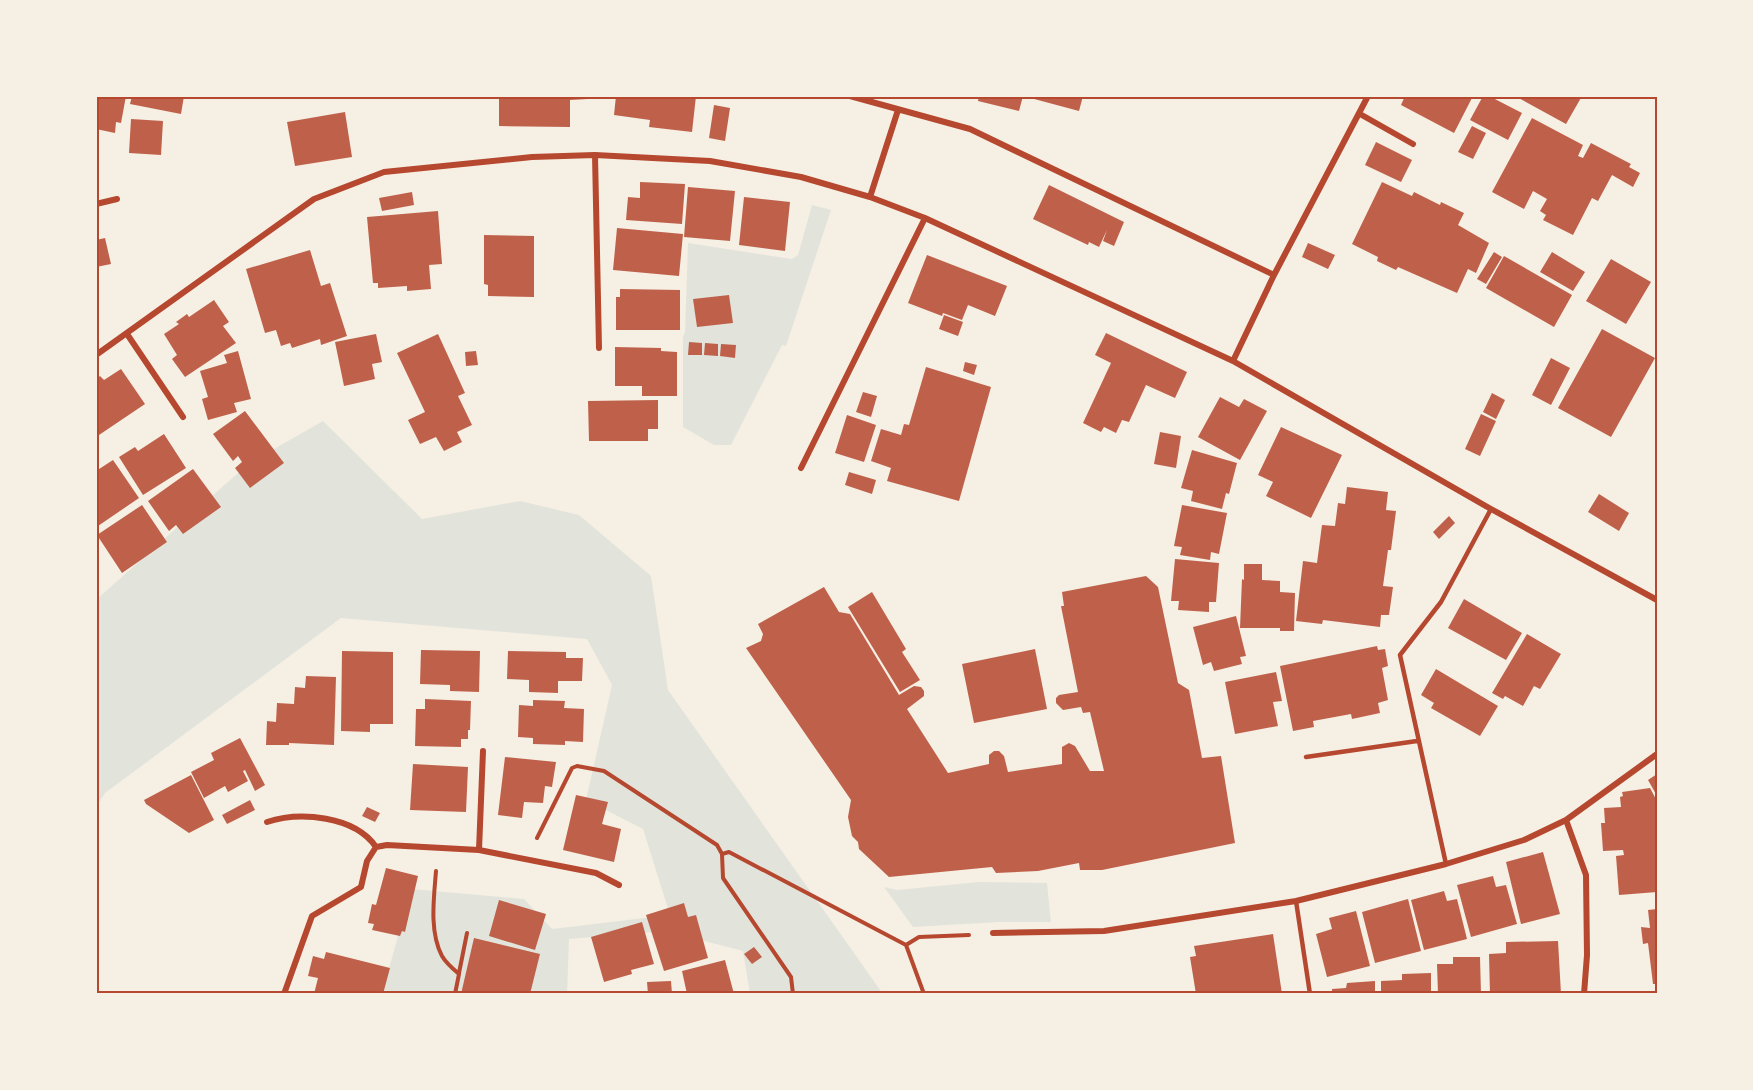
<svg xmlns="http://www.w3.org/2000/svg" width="1753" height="1090" viewBox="0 0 1753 1090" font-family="Roboto,sans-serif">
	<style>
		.green { fill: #e2e4dc }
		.building { fill: #bf614a }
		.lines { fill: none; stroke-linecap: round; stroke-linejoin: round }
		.path { stroke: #b5482f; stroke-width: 4 }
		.service { stroke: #b5482f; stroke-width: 4.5 }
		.minor { stroke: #b5482f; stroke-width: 6 }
		.neatline { fill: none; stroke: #b5482f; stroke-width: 2 }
	</style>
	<rect width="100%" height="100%" fill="#f6efe4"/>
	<path class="green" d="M812,205L831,210L786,346L782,345L731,445H714L683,427V337L685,332L688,243L792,259L798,255Z
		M323,421L422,519L520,501L579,515L651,576L668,690L883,994H750L743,951L666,931L569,939L567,994H382L411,889L524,899L552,929L670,915L643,829L586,800L612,685L587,639L341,618L105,793L96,807V668L99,663L96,656V600L248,464Z
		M979,882L1047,883L1051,922H999L913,927L884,887L897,890Z"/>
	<path class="building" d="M96,96H126L121,123L116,122L115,133L96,129Z
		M132,96H184L181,114L130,104Z
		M499,96H588V99L570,100V127L499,126Z
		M616,96H696L692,132L649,127L650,120L614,115Z
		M979,96H1023L1019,111L978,101Z
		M1023,96H1083L1079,111Z
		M1405,96H1473L1454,133L1401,105Z
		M1483,96H1489L1522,113L1508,140L1470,120Z
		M1515,96H1582L1566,124Z
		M714,105L730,108L725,141L709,138Z
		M345,112L352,157L295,166L287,122Z
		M1532,118L1583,145L1578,156L1583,158L1591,143L1631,164L1629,167L1640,173L1633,187L1612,175L1598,201L1592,198L1573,235L1543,220L1546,215L1540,211L1547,199L1533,191L1524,209L1492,192Z
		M131,119L163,121L161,155L129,153Z
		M1472,126L1486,133L1473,159L1458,152Z
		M1376,142L1412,160L1401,182L1365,165Z
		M640,182L685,184L682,224L626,220L628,197L640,198Z
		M1382,182L1412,196L1414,192L1440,205L1441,202L1464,213L1458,225L1489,243L1476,273L1468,269L1457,293L1398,267L1396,270L1377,261L1378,257L1352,244Z
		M1049,185L1124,222L1114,246L1103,241L1107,230L1099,247L1089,242L1088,245L1033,219Z
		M688,187L735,191L730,241L684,237Z
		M412,192L414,205L382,211L379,198Z
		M744,197L790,202L785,251L739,245Z
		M438,211L442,264L429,265L431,289L407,291V286L378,288V283H373L367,217Z
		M617,228L683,234L679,276L613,270Z
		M484,235L534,236V297L488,296V285L484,284Z
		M105,238L111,264L96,267V240Z
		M1308,243L1335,255L1328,269L1302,257Z
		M310,250L321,286L330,283L347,336L321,345L320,339L292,348L290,343L281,346L276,330L265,333L246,269Z
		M1494,252L1502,257L1486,284L1477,279Z
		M1552,252L1585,272L1573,291L1540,272Z
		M927,255L1007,286L995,316L968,305L962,320L943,313L942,316L908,303Z
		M1504,256L1572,295L1554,327L1486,288Z
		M1611,259L1651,282L1626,324L1586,301Z
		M620,289L680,290V330H616V297H620Z
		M729,295L733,323L697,327L693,299Z
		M214,300L229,322L223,326L236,343L185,377L172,359L177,355L164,334L179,324L176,322L187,314L189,317Z
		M944,315L963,322L958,336L939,329Z
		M1602,329L1655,358L1611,437L1558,408Z
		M1106,333L1187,372L1175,398L1146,385L1129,422L1122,420L1116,433L1104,427L1101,432L1083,423L1111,363L1095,355Z
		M376,334L382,362L372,364L375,379L344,386L335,342Z
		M438,334L465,393L458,396L472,425L457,432L462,442L444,451L436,437L420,444L408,420L425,412L397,353Z
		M689,342L702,343V355H688Z
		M705,343L718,344V356L704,355Z
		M721,344L736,345L735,358L720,356Z
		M615,347L661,348V351L677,352V396H642V386H615Z
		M238,351L251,399L234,403L237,412L208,420L202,399L208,397L200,371L227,363L224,355Z
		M476,351L478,365L466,366L465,352Z
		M1551,358L1570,368L1551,405L1532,395Z
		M965,362L977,365L974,375L963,371Z
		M926,367L991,387L959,501L887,481L891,468L871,461L881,429L901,435L904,424L909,425Z
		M121,369L145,404L99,435L96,430V379L100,376L104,380Z
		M863,392L877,396L871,417L856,412Z
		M1492,393L1505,400L1496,419L1483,412Z
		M1220,397L1239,407L1244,399L1267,411L1240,460L1198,437Z
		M658,400V429H648V441H589L588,401Z
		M245,411L284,463L250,488L235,468L242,462L238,456L233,461L213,434Z
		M1481,414L1496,421L1480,456L1465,449Z
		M847,415L876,425L864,462L835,453Z
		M1281,427L1342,455L1311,518L1266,496L1273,482L1258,475Z
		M1160,432L1181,436L1176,468L1154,464Z
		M164,434L186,468L143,495L119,457L135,447L138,451Z
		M1192,450L1237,463L1229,494L1226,493L1222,509L1191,501L1193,491L1181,488Z
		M113,460L139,498L98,526L96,523V471Z
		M193,469L221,507L183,534L176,525L169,531L148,501Z
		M849,472L876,480L872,494L845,485Z
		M1347,487L1388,492L1386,510L1396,511L1391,550H1388L1383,586L1393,587L1389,615H1381L1380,627L1323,620L1322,624L1296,621L1303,561L1317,563L1322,525L1335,526L1338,503L1345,504Z
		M1599,494L1629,513L1619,531L1588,512Z
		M142,505L167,542L122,573L97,535Z
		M1182,505L1227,513L1219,554L1211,552L1210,560L1180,555L1182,547L1174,546Z
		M1449,516L1455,523L1439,539L1433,532Z
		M1175,559L1219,563L1216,602H1209V612L1178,610L1179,601H1171Z
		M1244,564H1262V580L1280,581V592L1295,593L1294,631H1280V628H1240L1242,579L1244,580Z
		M1146,576L1158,587L1178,683L1189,690L1202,758L1221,756L1235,843L1102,870H1080L1079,863L1038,871L996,873L992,867L889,877L859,849L858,842L852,836L848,817L851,800L746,648L761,641L763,634L758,624L824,587L839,612L850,614L899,695L914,686L921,687L924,691V696L907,709L948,773L989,764V755L994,751H999L1004,756L1008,772L1062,764V747L1069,743L1075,746L1090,771H1104L1090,712L1083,713L1081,707L1063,710L1056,703V698L1059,695L1078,692L1061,606H1064L1062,592Z
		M872,592L906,649L902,652L920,680L900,692L848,607Z
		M1464,599L1522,633L1506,660L1448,628Z
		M1236,616L1246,656L1240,657L1242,664L1214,671L1211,662L1203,665L1193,627Z
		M1527,634L1561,654L1540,689L1534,686L1523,706L1505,696L1503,699L1492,693Z
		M1377,646L1378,650L1385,649L1388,666L1382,668L1388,700L1378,703L1380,713L1352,719L1351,714L1313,721L1314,727L1293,731L1280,666Z
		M1035,649L1047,709L974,723L962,664Z
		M421,650L480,651L479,692L450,691V685L420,684Z
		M342,651L393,652V724H370V732L341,731Z
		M508,651L566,652V658H583L582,681H558V693L529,692V680L507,679Z
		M1436,669L1498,706L1480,736L1431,708L1434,703L1421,695Z
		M1276,672L1282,701L1273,702L1278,726L1235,734L1225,682Z
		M306,676L336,677L334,745L289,743V745H266L267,721L276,722L277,703L294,704L295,687L305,688Z
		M425,699L471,701L470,730H468V739H461V747L415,746L416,709H425Z
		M533,700L565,701L564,708L584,709L583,742L565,741V745L533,744V738L518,737L519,705L533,706Z
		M240,738L265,785L255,791L245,770L243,771L248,781L228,792L225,786L204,798L191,772L214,760L211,753Z
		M505,757L556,762L552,787L545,786L543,803L524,802L522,818L498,815Z
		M413,764L468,767L466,812L410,810Z
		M1657,774V796L1648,780Z
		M191,775L214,820L189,833L146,804L144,800Z
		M1650,788L1657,801V892L1619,895L1616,856L1624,855L1623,850L1603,851L1601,823H1605L1604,808L1621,807L1620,797L1623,796L1622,792Z
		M576,795L608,802L602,824L621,829L614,862L563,850Z
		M250,800L255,810L227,824L222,815Z
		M367,807L380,813L375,822L362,816Z
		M1543,852L1560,914L1521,924L1506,862Z
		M386,868L418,876L405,932L402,931L400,936L372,930L374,924L368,923L372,904L376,905Z
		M1493,876L1496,887L1506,885L1517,924L1471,937L1457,885Z
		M1444,891L1447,901L1457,899L1467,939L1424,950L1411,900Z
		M1408,899L1421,951L1375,963L1362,912Z
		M499,900L546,914L535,950L489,936Z
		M684,903L688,917L696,915L708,958L664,971L646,915Z
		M1657,909V984H1653L1648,943L1643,944L1641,927L1650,928L1648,910Z
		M1356,911L1370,966L1327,977L1316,934L1332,929L1329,918Z
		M642,922L654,964L631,970L632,974L604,982L591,937Z
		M1273,934L1282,994H1196L1190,957L1196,956L1194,946Z
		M474,938L540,954L530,994H461Z
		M1558,941L1561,994H1490L1489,954L1506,953V942Z
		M754,947L762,957L752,964L744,954Z
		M326,952L390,968L383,994H314L318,978L308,976L313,956L324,959Z
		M1453,957H1480L1481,994H1438L1437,964H1453Z
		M725,960L734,994H687L682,971Z
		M1431,973V994H1381V981L1402,980V974Z
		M671,981L672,994H648L647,982Z
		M1375,981V994H1332V989L1346,988L1347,983Z"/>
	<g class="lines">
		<path class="path" d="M537,838L572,768L577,766L604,771L717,845L722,854
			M436,871C434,897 429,932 442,956C446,963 453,969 459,974L455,994
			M906,945L919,937L969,935
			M459,973L467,933
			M793,994L791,977L723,878L722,854L729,852L906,945L924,994"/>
		<path class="service" d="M1306,757L1417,741
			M1446,864L1400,655L1441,602L1491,509
			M1296,901L1310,994"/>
		<path class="minor" d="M850,96L970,129L1274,275
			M1360,114L1413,144
			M595,155L599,348
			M870,197L898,110
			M96,204L117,199
			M127,334L183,417
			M96,355L314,199L384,172L532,157L595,155L710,161L801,177L870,197L925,218L1233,361L1491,509L1657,600
			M1233,361L1274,275L1368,96
			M801,468L925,218
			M1566,820L1586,875L1587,955L1584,994
			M267,822C300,811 355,816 376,847L367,861L361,887L312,916L284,994
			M376,847L387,845L479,850L483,751
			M479,850L596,873L619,885
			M993,933L1104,931L1296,901L1446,864L1524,840L1566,820L1657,754"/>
	</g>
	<rect width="1753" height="1090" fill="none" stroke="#f6efe4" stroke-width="195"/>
	<rect x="98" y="98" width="1558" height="894" class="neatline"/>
</svg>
